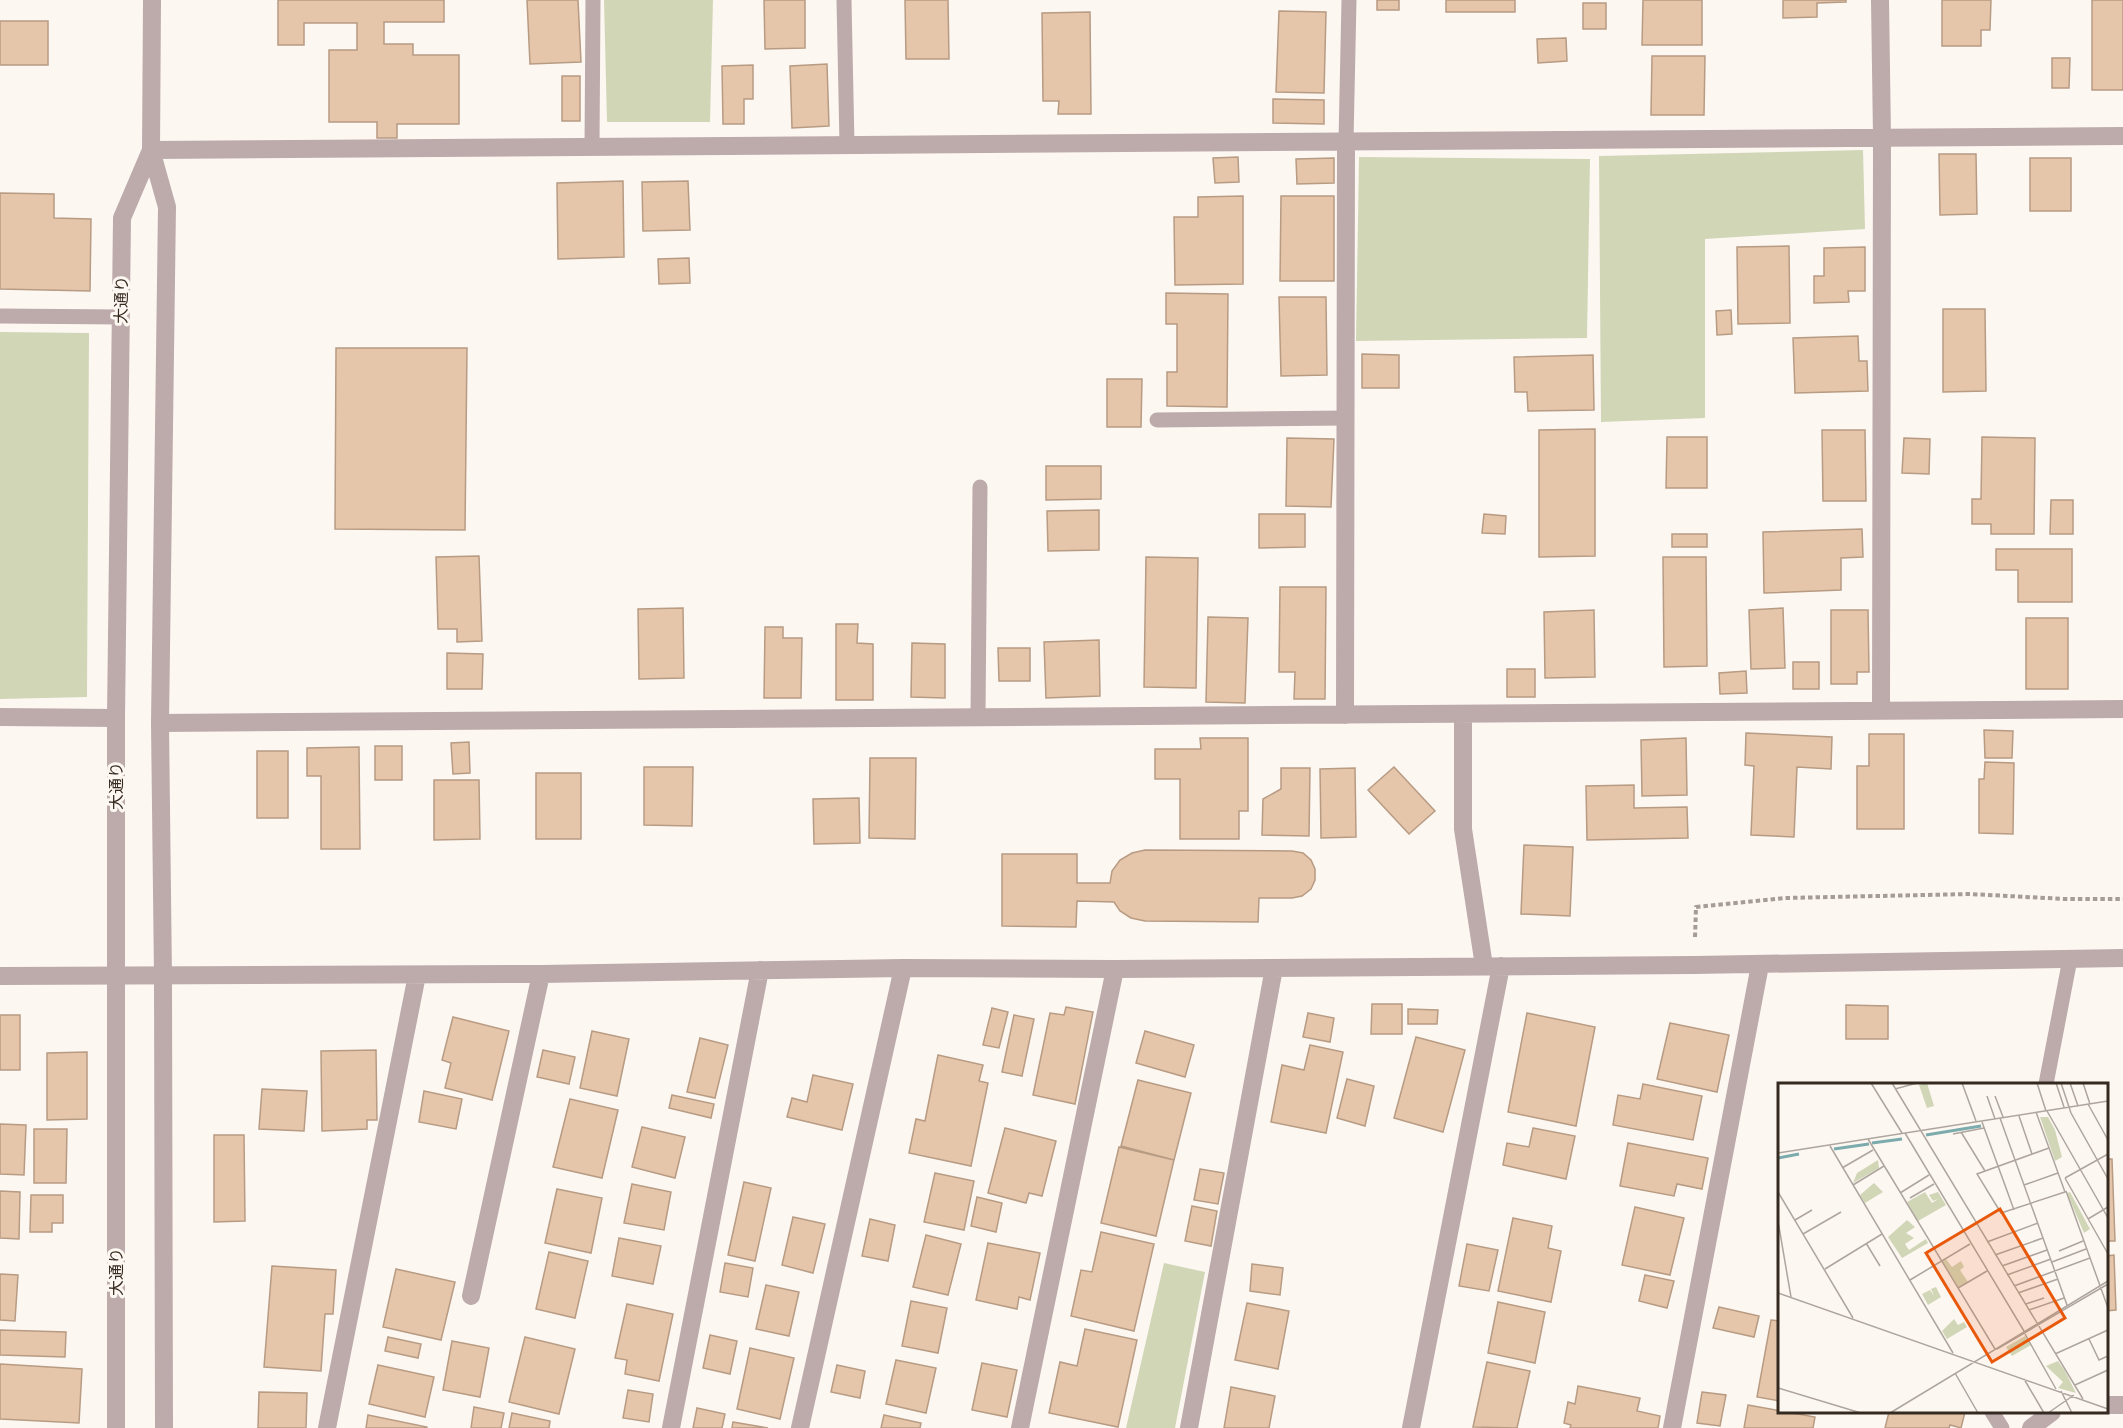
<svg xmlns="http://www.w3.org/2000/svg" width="2123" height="1428" viewBox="0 0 2123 1428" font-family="'Titillium Web','Noto Sans JP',sans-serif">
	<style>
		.green { fill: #d1d6b7 }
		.building { fill: #e5c6ab; stroke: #b79b83; stroke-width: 1.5 }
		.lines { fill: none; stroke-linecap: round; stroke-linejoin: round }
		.path { stroke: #a59d95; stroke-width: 4; stroke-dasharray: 4.5 3; stroke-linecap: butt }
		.service { stroke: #bdabac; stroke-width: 15 }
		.minor { stroke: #bdabac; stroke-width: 18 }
		.tertiary { stroke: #bdabac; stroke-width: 18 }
		.labels { text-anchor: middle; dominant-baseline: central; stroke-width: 6; stroke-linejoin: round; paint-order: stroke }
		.street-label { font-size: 16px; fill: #352a20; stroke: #fdf7f2 }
		.inset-river { fill: none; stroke: #7cabad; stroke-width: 3 }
		.inset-road { fill: none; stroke: #ada59e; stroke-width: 1.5 }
		.view { fill: #e8590c; fill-opacity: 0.15; stroke: #e8590c; stroke-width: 3 }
		.inset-edge { fill: none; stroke: #352a20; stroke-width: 3 }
	</style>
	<rect width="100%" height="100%" fill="#fdf7f2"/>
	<path class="green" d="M604,0H713L710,122H607Z
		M1863,150L1865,229L1705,239V418L1601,422L1599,156Z
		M1359,157L1590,159L1587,338L1356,341Z
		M0,332L89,333L87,697L0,699Z
		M1164,1263L1205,1272L1175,1428H1126Z"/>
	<path class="building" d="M278,0H444V22H384V44H413V55H459V124H397V138H377V122H329V50H357V23H304V45H278Z
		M527,0H578L581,62L530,64Z
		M764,0H805V48L765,49Z
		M905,0H948L949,59H906Z
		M1377,0H1399V10H1377Z
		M1446,0H1515V12H1446Z
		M1643,0H1702V45H1642Z
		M1783,0H1846V2L1817,3V17L1783,18Z
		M1942,0H1991L1990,30H1981V46H1942Z
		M2092,0H2123V90H2092Z
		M1583,3H1606V29H1583Z
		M1279,11L1326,12L1324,93L1276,92Z
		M1090,12L1091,114H1058L1059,101H1043L1042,13Z
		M0,21H48V65H0Z
		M1566,38L1567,61L1538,63L1537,39Z
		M1652,56H1705L1704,115H1651Z
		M2052,58H2070L2069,88H2052Z
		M827,64L829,126L792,128L790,66Z
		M753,65V99H744V124H723L722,66Z
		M562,76H580V121H562Z
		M1273,99L1324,100V124L1273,123Z
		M1939,154H1976L1977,214L1940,215Z
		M1238,157L1239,182L1215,183L1213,158Z
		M1334,158V183L1297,184L1296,159Z
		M2030,158H2071V211H2030Z
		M623,181L624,257L558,259L557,183Z
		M688,181L690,230L643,231L642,182Z
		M0,193L54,194V218L91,219L90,291L0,289Z
		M1243,196V284L1175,285L1174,217H1198V197Z
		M1281,196H1334V281H1280Z
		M1789,246L1790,323L1738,324L1737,247Z
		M1865,247V291H1848L1849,302L1814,303V276H1824V248Z
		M689,258L690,283L659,284L658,259Z
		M1166,293L1228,294L1227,407L1167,406V372H1177V324H1166Z
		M1279,297H1326L1327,375L1281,376Z
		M1943,309H1985L1986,391L1943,392Z
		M1731,310L1732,334L1717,335L1716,311Z
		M1858,336L1859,361H1867L1868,391L1795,393L1793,338Z
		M336,348H467L465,530L335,529Z
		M1362,354L1399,355V388H1362Z
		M1593,355L1594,410L1528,411L1527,392H1515L1514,357Z
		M1107,379H1142L1141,427H1107Z
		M1595,429V556L1539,557V430Z
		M1822,430H1865L1866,501H1823Z
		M1667,437H1707V488H1666Z
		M1982,437L2035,438L2034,534H1991V524H1972V499H1981Z
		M1287,438L1334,439L1331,507L1286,506Z
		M1904,438L1930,439L1929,474L1902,473Z
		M1046,466H1101V499L1046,500Z
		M2051,500H2073V534H2050Z
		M1099,510V550L1048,551L1047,511Z
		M1259,514H1305V547L1259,548Z
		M1484,514L1506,516L1505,534L1482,533Z
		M1862,529L1863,557L1841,558V590L1764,593L1763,532Z
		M1672,534H1707V547H1672Z
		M1996,549H2072V602H2018V570H1996Z
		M479,556L482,641L457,642V629H438L436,557Z
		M1146,557L1198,558L1196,688L1144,687Z
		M1663,557H1706L1707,666L1664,667Z
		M1280,587H1326L1325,699H1294L1295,672H1279Z
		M683,608L684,678L639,679L638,609Z
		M1783,608L1785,668L1751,669L1749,610Z
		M1594,610L1595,677L1545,678L1544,612Z
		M1831,610H1868L1869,672H1857V684H1831Z
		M1208,617L1248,618L1245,703L1206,702Z
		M2026,618H2068V689H2026Z
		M836,624H858L857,643L873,644V700H836Z
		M765,627H783V638H802L801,698H764Z
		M1099,640L1100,696L1046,698L1044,642Z
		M912,643L945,644V698L911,697Z
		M998,648H1030V681H999Z
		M447,653L483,654L482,689H447Z
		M1793,662H1819V689H1793Z
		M1507,669H1535V697H1507Z
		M1746,671L1747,693L1720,694L1719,673Z
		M1984,730L2013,731L2012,758H1985Z
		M1746,733L1832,737L1831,769L1797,767L1794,837L1751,835L1754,766L1745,765Z
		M1869,734H1904V829H1857V766H1869Z
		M1200,738H1248V811H1239V839H1180V779H1155V749H1201Z
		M1686,738L1687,795L1642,796L1641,740Z
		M469,742L470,773L453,774L451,743Z
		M375,746H402V780H375Z
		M359,747L360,849H321V776H307V748Z
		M257,751H288V818H257Z
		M870,758H916L915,839L869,838Z
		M1985,762L2014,763L2013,834L1979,833V779H1984Z
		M644,767H693L692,826L644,825Z
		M1394,767L1435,811L1409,834L1368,790Z
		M1281,768H1310L1309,836L1262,835L1263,799L1281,789Z
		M1355,768L1356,837L1321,838L1320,769Z
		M536,773H581V839H536Z
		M434,780H479L480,839L434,840Z
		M1634,785V808L1687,807L1688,838L1587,840L1586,786Z
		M859,798L860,843L814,844L813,799Z
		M1524,845L1573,847L1570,916L1521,914Z
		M1145,850L1292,851L1303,853L1311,860L1315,869V880L1311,889L1302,896L1292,898H1259L1258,922L1145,921L1131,918L1120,911L1114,902L1077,901L1076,927L1002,926V854H1077V883H1110L1112,871L1120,860L1132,853Z
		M1372,1004H1402V1034H1371Z
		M1846,1005L1888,1006V1039H1846Z
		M1066,1007L1093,1012L1075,1104L1033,1095L1050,1013L1064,1015Z
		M992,1008L1008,1012L999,1048L983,1045Z
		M1408,1009L1438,1010L1437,1024H1408Z
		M1308,1013L1334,1018L1330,1042L1303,1037Z
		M1527,1013L1595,1027L1576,1126L1508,1112Z
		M0,1015H20V1070H0Z
		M1014,1015L1034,1019L1022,1076L1002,1072Z
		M453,1017L509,1031L492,1100L445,1088L451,1063L442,1060Z
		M1670,1023L1729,1035L1717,1092L1657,1079Z
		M592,1031L629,1039L617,1096L580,1088Z
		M1145,1031L1194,1045L1185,1077L1136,1063Z
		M1416,1037L1465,1050L1443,1132L1394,1118Z
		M700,1038L728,1045L715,1098L687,1092Z
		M1310,1045L1343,1052L1326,1133L1271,1122L1282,1065L1304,1070Z
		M376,1050L377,1120H367V1129L322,1131L321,1051Z
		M543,1050L575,1057L569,1084L537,1077Z
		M87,1052V1119L47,1120V1053Z
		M938,1055L983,1065L979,1081L988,1083L971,1166L909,1153L916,1119L925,1121Z
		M813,1075L853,1084L842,1130L787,1117L792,1098L807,1102Z
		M1347,1079L1374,1086L1365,1126L1337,1118Z
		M1138,1080L1191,1093L1174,1160L1121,1146Z
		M1643,1084L1702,1096L1693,1140L1613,1125L1618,1095L1640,1099Z
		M262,1089L307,1091L304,1131L259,1129Z
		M424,1091L462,1099L456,1129L419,1122Z
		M672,1095L714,1104L711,1118L669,1108Z
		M570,1099L618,1110L602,1178L553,1167Z
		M0,1124L26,1125L24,1175L0,1174Z
		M642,1127L685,1137L675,1178L632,1167Z
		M1005,1128L1056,1141L1042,1196L1029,1193L1026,1203L988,1193Z
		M1533,1128L1575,1136L1566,1179L1503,1165L1507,1143L1529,1147Z
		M34,1129H67L66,1183H34Z
		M214,1135H244L245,1221L214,1222Z
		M1628,1143L1708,1158L1702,1189L1677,1184L1674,1196L1620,1186Z
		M1119,1147L1174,1160L1156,1236L1101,1223Z
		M2106,1159H2112L2115,1241H2106Z
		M1200,1169L1224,1173L1218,1204L1194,1200Z
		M935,1173L974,1181L964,1230L924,1222Z
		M744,1182L771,1188L755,1261L728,1255Z
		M632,1184L671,1192L664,1230L624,1223Z
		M557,1189L602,1198L591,1253L545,1243Z
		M0,1191L20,1192L19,1239L0,1238Z
		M31,1195H63V1223H52V1232H30Z
		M977,1197L1002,1203L996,1232L971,1226Z
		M1192,1206L1217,1211L1211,1246L1185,1241Z
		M1635,1207L1684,1218L1670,1275L1622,1265Z
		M793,1217L825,1224L813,1273L782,1265Z
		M1513,1218L1552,1226L1548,1248L1561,1251L1551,1302L1498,1291Z
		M870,1219L895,1225L888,1261L862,1256Z
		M1101,1232L1154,1244L1134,1331L1071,1316L1081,1270L1092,1272Z
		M926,1235L961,1244L948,1295L913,1287Z
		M619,1238L661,1246L653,1284L612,1276Z
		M988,1243L1040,1253L1030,1300L1019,1297L1017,1309L976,1300Z
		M1467,1244L1498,1250L1489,1291L1459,1286Z
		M549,1252L588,1261L575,1318L536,1309Z
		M2114,1255L2116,1310L2106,1311V1256Z
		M725,1263L753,1268L748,1297L720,1292Z
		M1252,1264L1283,1268L1280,1295L1250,1291Z
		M272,1266L336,1270L333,1314H325L321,1371L264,1367Z
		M396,1269L455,1282L441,1340L383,1327Z
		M0,1274L18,1275L15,1321L0,1320Z
		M1645,1275L1674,1281L1667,1308L1639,1301Z
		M766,1285L799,1292L789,1336L756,1329Z
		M911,1301L947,1308L938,1353L902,1346Z
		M1498,1302L1545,1312L1535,1363L1488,1353Z
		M1247,1303L1289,1311L1278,1369L1235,1360Z
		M627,1304L673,1314L659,1381L625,1374L627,1360L615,1358Z
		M1719,1307L1759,1316L1754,1337L1713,1328Z
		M1771,1320L1780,1321V1401L1757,1397Z
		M1085,1329L1137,1340L1118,1427L1049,1413L1060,1362L1077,1366Z
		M0,1330L66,1332L65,1357L0,1355Z
		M710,1335L737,1341L730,1374L703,1368Z
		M388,1337L421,1344L418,1358L385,1351Z
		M525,1337L575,1349L559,1414L509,1402Z
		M452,1341L489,1348L480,1397L443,1390Z
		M750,1348L794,1358L780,1419L737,1409Z
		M896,1360L936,1368L926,1413L886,1404Z
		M1487,1362L1530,1371L1517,1428L1473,1427Z
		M982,1363L1017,1370L1007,1417L972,1410Z
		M0,1364L82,1369L79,1423L0,1419Z
		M378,1365L434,1377L425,1417L369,1404Z
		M837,1365L865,1371L860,1398L831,1392Z
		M1578,1386L1640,1398L1637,1411L1660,1416L1658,1428H1570L1571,1425L1564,1423L1568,1402L1575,1404Z
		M1231,1387L1275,1396L1269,1428H1224Z
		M628,1390L653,1394L649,1422L623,1418Z
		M259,1392L307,1393L306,1428H258Z
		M1702,1392L1726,1395L1720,1426L1697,1423Z
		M1748,1405L1815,1417L1813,1428H1744Z
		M474,1407L504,1413L501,1428H471Z
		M697,1408L725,1414L722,1428H693Z
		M1889,1412H1965L1961,1428L1950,1425L1949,1428H1885Z
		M512,1413L550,1421L549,1428H509Z
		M368,1415L427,1427V1428H366Z
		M884,1415L921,1423L920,1428H881Z
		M733,1422L768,1428H732Z"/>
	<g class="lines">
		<path class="path" d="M1695,937L1696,907L1785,898L1970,894L2065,899H2123"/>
		<path class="service" d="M844,0L847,144
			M1346,141L1349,0
			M592,147L593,0
			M0,316L121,317
			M1157,420L1345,418
			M978,717L980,487
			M2046,1084L2070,959
			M1992,1412L2002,1428"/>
		<path class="minor" d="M1880,0L1882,137L1881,711
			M151,150L2123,136
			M1463,714V829L1484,966
			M1345,715L1346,141
			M0,717L116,718
			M160,723L2123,709
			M0,976L541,974L903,968L1115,969L1694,965L2123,958
			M471,1296L541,974
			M2106,1405H2123
			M327,1428L417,975
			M671,1428L760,970
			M800,1428L903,968
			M1020,1428L1115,969
			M1189,1428L1274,968
			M1411,1428L1501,966
			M1672,1428L1760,965
			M2031,1428L2052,1412"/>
		<path class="tertiary" d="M152,0L151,150L167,207L160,723L163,977L164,1428
			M116,1428V718L122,218L151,150"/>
	</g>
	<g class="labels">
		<g class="street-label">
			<text transform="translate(121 300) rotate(-89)">大通り</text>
			<text transform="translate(116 786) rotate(-90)">大通り</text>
			<text transform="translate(116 1272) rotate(-90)">大通り</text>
		</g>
	</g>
	<g transform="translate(1778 1083)">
		<rect width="330" height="330" fill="#fdf7f2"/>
		<path d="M149,0L156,23L149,25L141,2ZM262,34H270L277,47L284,74L277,78ZM100,77L101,85L75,100L79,90ZM96,100L105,109L87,120L82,112ZM147,109L154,120L160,116L155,118L151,112L160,109L168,122L140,138L129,119ZM292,109L312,146L306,150L289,110ZM129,137L137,144L128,150L136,155L127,161L131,167L148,156L150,160L124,175L110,154ZM168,176L174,184L183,178L186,184L182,187L190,199L180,204L164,178ZM158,204L163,214L150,222L144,211L152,207L156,213L153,206ZM176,236L180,242L186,239L189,244L169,256L164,248ZM247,253L253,262L234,273L228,264ZM280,278L287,288L298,310L280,305L285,299L268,283Z" fill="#d1d6b7"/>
		<path class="inset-river" d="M148,52L203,43M94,60L124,56M56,66L91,61M0,75L21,71"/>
		<path class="inset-road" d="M93,0L124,50M114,0L305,316M184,0L198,38M259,0L268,28M278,0L286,24M283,0L293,30L330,96M292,0L300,23M305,0L312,21M117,6L139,0M209,13L217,36M217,13L225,34M310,21L330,57M269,28L330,135M258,29L287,109L223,130L199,91L271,65M241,33L254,71M222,35L289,222M204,39L236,127M183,49L207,88M127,50L246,248M175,51L206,45M90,56L217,266M52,63L175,270M0,70L330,18M64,85L95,67M287,95L330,171M287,95L330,71M75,102L106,83M246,102L280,90M288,108L330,225M0,109L75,235M122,110L151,92M132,115L156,101M310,136L330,124M17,137L34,127M0,138L13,214M25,151L63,129M209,159L260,140M88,160L102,183M281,168L305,158M217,172L265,155M274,179L308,166M224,183L269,167M47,186L104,151M229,192L273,176M132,197L192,161M236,203L312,175M180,205L209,188M0,210L330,326M240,210L280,196M248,221L266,215M251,227L286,215M247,251L278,306M311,256L321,277L330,273M219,266L330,201M277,271L330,247M177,290L200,330M246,296L266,330M297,302L330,287M0,305L83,330M283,308L294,330M112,330L330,198M270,330L296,312"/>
		<path class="view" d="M222,126L287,235L214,279L148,170Z"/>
		<rect width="330" height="330" class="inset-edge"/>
	</g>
</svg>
